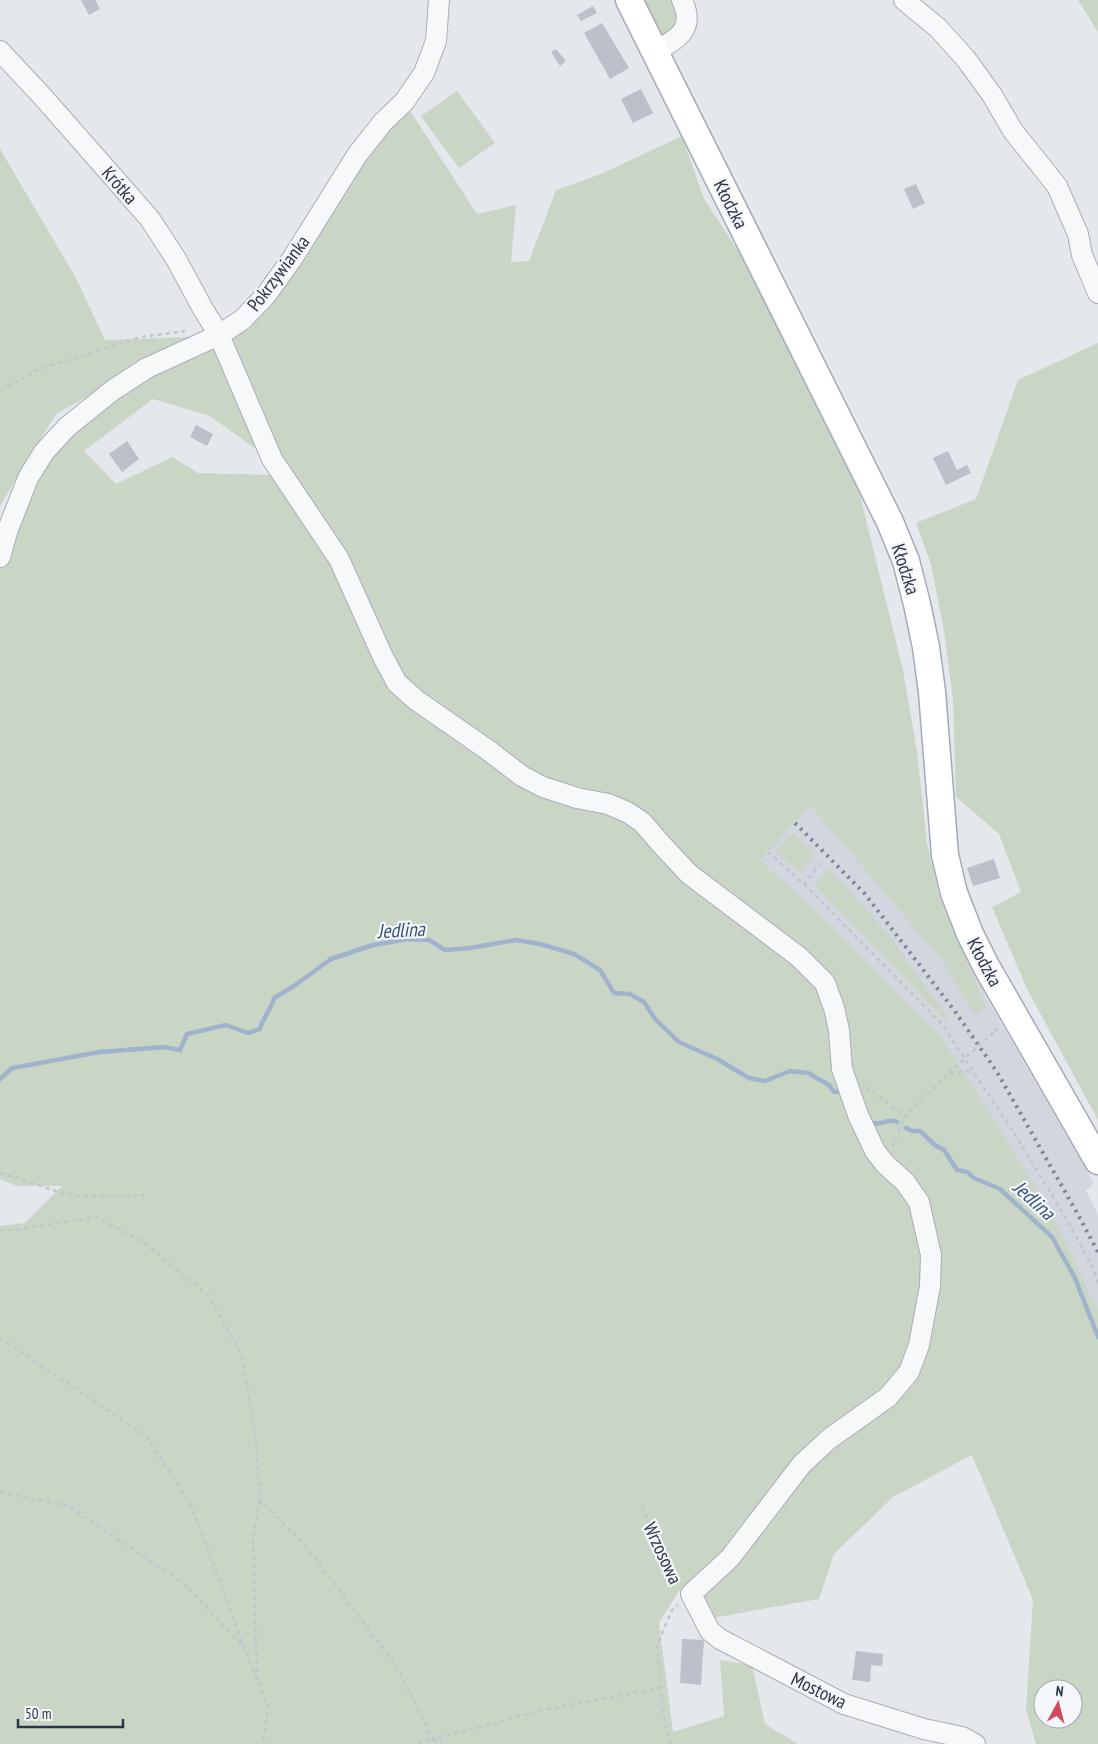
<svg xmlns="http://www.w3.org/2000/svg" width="1098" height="1744" viewBox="0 0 1098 1744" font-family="'PT Sans Narrow',sans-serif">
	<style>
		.built { fill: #d2d6de }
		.green { fill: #c9d6c5; fill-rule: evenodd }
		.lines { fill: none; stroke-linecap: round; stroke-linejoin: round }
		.stream { stroke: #9fb4cc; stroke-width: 4.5 }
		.building { fill: #bbc0ca }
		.minor-casing { stroke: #a9aeb7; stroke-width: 22 }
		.major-casing { stroke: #a3abb8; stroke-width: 29 }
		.path { stroke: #c2c5cb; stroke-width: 2.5; stroke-dasharray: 4 4; stroke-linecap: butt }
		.minor { stroke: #f7f8fa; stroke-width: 20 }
		.major { stroke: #fff; stroke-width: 26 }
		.rail { stroke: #7d8696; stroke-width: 4; stroke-dasharray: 2.5 5; stroke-linecap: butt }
		.path-bridge { stroke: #c2c5cb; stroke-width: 2.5; stroke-dasharray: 4 4; stroke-linecap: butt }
		.labels { text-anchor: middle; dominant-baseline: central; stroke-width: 4.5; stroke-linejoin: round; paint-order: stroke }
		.street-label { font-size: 19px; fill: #2b3445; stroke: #f4f6f9 }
		.water-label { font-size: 20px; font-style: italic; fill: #34527a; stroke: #f4f6f9 }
	</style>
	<rect width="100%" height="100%" fill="#e4e7ec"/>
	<path class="built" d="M761,767L926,865L987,999L1094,1183L1086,1190L1098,1215V1449L683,839Z"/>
	<path class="green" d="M642,0H676L682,21L662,38Z
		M1078,0H1098V32Z
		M457,91L495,143L459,168L421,116Z
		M407,106L477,214L516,205L511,262L529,261L556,190L601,174L682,136L704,199L754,275L857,483L903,670L917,751L927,843L941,903L986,1007L974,1015L944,963L812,807L801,816L760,861L829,923L905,1002L940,1035L1048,1206L1098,1311V1744H1036L1026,1710L1033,1600L972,1455L893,1497L834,1554L819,1599L712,1618L699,1579L679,1591L659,1623L673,1732L724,1716L720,1660L752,1665L765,1724L798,1744H0V1226L25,1223L62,1186H17L0,1179V570L10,533L44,458L115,393L244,322L359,157ZM153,399L210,416L256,449L271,475L198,473L172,457L116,484L84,451ZM1043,1689H1073V1719H1043Z
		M0,149L76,278L105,340L191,337L187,342L56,414L0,506Z
		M1098,343V1120L1027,989L992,907L1021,892L999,834L956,797L953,700L944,631L931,564L916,523L976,499L1018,380Z
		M793,833L814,853L802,874L774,851Z
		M828,868L890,936L948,1018H943L815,886Z"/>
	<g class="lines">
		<path class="stream" d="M0,1079L12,1068L100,1052L164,1047L180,1050L187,1034L226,1025L248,1033L260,1029C263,1017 271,1010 274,998L294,986L331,959L373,945L408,939L429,940L445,950L470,948L516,940L540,944L574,954L600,970L614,993L630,994L644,1002L655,1019L679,1042L717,1059L749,1078L765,1081L790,1071L808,1073L829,1085L834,1092L843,1091
			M869,1121C881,1128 887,1117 897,1122
			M906,1128L912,1131H920L935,1145L944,1150L957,1170L967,1172L974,1178L1000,1189L1052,1237L1075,1278L1098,1337"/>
	</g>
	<path class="building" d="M81,0H95L100,9L89,15Z
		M593,6L597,13L581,21L577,15Z
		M602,23L629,68L610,79L584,33Z
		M556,49L566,61L560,66L551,52Z
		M641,89L653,113L633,123L621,99Z
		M916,184L925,203L913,209L904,189Z
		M196,425L213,434L207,446L190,437Z
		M127,441L139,459L122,472L109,454Z
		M948,451L957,470L967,465L971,473L946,485L933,458Z
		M994,859L1000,878L973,886L967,868Z
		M682,1639L704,1640L701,1685L680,1683Z
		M856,1651L883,1654L882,1666L871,1665L870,1682L852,1680Z"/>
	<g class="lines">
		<defs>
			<path id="minor" d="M904,0L938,28L966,59L992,95L1013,131L1057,186L1078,234L1082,255L1098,293
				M0,51L42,96L150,219L176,259L203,309L219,335L272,459L339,559L383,657L397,683L416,700L488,750L522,776L543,787L577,798L608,804L627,812L642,822L661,844L689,874L799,957L825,983L834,1008L839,1030L842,1069L858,1115L875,1151L885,1164L905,1182L919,1202L931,1255L930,1286L919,1345L909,1372L888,1397L829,1439L802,1464L730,1558L691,1594L710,1631L720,1639L844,1704L924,1729L962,1737L975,1744
				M654,52C677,39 696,30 682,0
				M0,557L7,532L28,478L44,452L67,427L113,390L147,368L219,335L242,320L266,295L292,259L357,155L383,122L404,102L424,73L436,41L439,0"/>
			<path id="major" d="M629,0L890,522L906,561L917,604L926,647L932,692L945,855L954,893L970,934L986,966L1098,1161"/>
		</defs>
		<use href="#minor" class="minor-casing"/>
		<use href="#major" class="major-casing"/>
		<path class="path" d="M0,390L40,369L141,337L185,331
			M768,852L807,887L941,1023L1012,1130L1066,1218L1093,1268L1098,1283
			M804,885L820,863
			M995,1031L1000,1027
			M866,1087L905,1116
			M892,1147L905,1116L949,1073L973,1071
			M0,1173C20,1178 39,1186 59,1192C84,1199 118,1195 144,1195
			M0,1230H13L96,1217L143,1242L208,1295L242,1355L256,1442L260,1500L304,1544L396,1665L433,1739L548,1709L660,1688
			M0,1338L146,1436L191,1505L250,1663L268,1706L263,1744
			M0,1492L69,1506L183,1583L243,1646
			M642,1507L677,1585
			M257,1680L253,1537L260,1501
			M418,1744L433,1739L441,1744
			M670,1744L662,1708L657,1645L672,1610L678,1605"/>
		<use href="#minor" class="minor"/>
		<use href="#major" class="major"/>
		<path class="rail" d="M795,823L865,894L954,1010L997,1072L1076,1211L1098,1252"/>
		<path class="path-bridge" d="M949,1073L995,1031"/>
	</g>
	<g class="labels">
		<g class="street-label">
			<text transform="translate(120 185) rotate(49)">Krótka</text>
			<text transform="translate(731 204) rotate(63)">Kłodzka</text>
			<text transform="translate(278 273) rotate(-53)">Pokrzywianka</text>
			<text transform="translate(906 569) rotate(72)">Kłodzka</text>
			<text transform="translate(985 962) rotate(62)">Kłodzka</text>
			<text transform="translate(663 1553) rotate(65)">Wrzosowa</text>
			<text transform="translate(819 1690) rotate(26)">Mostowa</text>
		</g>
		<g class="water-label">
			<text transform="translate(401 930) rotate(-3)">Jedlina</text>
			<text transform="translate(1034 1200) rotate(42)">Jedlina</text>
		</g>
	</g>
	<g transform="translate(1058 1704) rotate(7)"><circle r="24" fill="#f4f6f9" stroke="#a4a8b1"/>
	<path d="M0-4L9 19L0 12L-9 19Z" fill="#d1495b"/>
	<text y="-8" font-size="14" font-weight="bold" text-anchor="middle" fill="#2b3445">N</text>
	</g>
	<path d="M18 1719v8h105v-8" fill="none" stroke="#2b3445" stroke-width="2.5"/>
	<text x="25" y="1719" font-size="15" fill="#2b3445" stroke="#f4f6f9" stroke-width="4" paint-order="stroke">50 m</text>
</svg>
